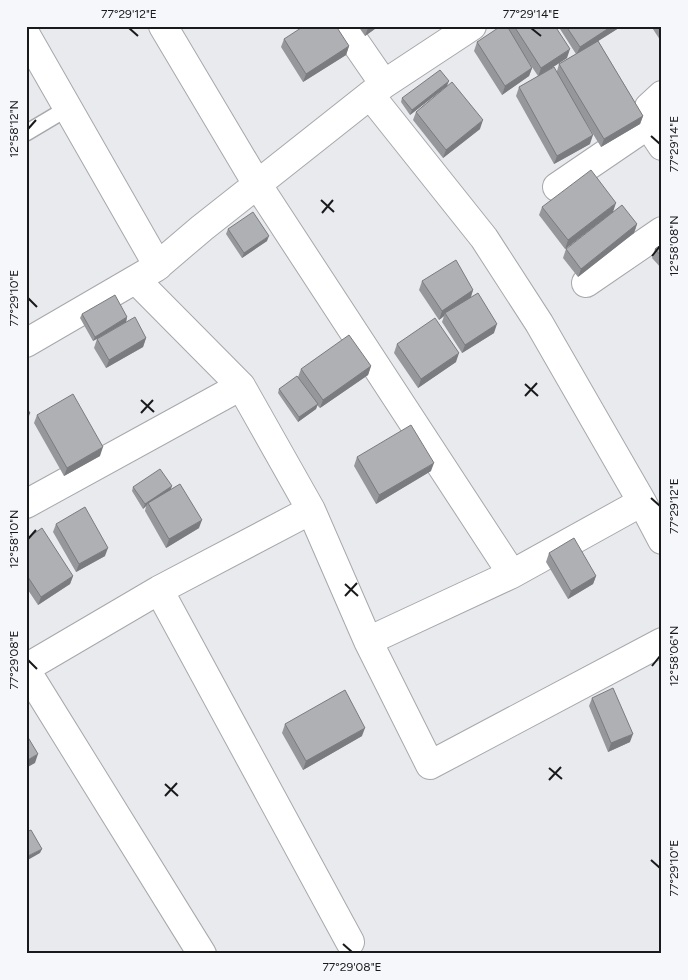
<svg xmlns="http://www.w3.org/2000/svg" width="688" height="980" viewBox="0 0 688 980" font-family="Figtree,sans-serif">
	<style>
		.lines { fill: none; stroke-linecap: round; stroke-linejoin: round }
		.lane-casing { stroke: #a6a8ab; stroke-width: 18 }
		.street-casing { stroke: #a6a8ab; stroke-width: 30 }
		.lane { stroke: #fff; stroke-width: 15 }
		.street { stroke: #fff; stroke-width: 28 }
		.wall { fill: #96979b }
		.shaded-wall { fill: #7a7b7e }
		.building { fill: #aeb0b4; stroke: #7a7b7e }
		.ticks { fill: none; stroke: #191a1b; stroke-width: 2 }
		.neatline { fill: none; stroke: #191a1b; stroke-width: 2 }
		.ticks-label { font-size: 12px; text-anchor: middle; fill: #191a1b }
	</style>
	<rect width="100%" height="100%" fill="#e8eaed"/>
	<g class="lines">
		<defs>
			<path id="lane" d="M26,133L68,108"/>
			<path id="street" d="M163,26L257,184L512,574
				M344,26L384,84
				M26,35L158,266
				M370,95L484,238L539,323L642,502L662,540
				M648,125L662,146
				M557,187L648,125L649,107L662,95
				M136,280L241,386L311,510L368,641L430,765L662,642
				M586,283L662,231
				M26,343L155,268L202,228L384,84L472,26
				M26,504L241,386
				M159,590L350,942
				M368,641L512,574L642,502
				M26,668L159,590L311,510
				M26,670L202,954"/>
		</defs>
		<use href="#lane" class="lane-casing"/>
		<use href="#street" class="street-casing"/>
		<use href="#lane" class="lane"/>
		<use href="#street" class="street"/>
	</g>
	<path class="wall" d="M358,26H379L365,36Z
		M509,26H555L567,58L543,73L557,71L559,64L576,54L560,29L561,26H622L598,41L643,116L640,124L601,147L585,121L590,144L554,164L516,96L519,87L538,76L522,52L532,68L529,76L502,95L474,51L477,42L508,29Z
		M651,26H662V43Z
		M284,39L349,46L346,55L303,82L281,47Z
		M447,86L410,115L401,102L402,98Z
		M416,112L480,129L443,158L413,120Z
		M542,207L613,212L565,249L539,215Z
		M637,224L634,233L578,277L563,258L566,249Z
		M228,229L267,241L242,258L226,234Z
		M662,244V269L652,258L655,249Z
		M422,281L473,290L471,297L494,333L462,353L442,322L444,316L439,320L419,290Z
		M82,314L127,317L126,322L93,341L80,318Z
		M146,338L143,347L106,368L94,348L97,339Z
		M397,344L456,362L418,388L394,353Z
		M371,366L368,375L320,408L317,405L316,409L298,422L278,393L279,389L298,377L301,369Z
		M37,415L100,456L64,476L34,423Z
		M357,457L431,471L376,504L354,466Z
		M172,486L170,490L199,528L166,548L145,511L146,506L143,509L132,491L133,487Z
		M56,524L105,556L76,572L53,532Z
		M26,539L73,576L70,584L38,605L26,587Z
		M549,553L596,576L593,584L568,599L546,562Z
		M592,698L630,742L608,752L589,706Z
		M285,724L362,736L303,770L282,733Z"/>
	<path class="shaded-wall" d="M370,26H379L365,36L368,28Z
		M612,26H622L576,55L580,47Z
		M349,46L346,55L303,82L306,74Z
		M570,49L567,58L538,77L541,68Z
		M532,68L529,76L502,95L505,86Z
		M449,81L447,86L410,115L412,110Z
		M643,116L640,124L601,147L604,139Z
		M483,120L480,129L443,158L446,150Z
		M593,135L590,144L554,164L557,156Z
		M616,203L613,212L565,249L568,240Z
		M637,224L634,233L578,277L581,269Z
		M269,236L267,241L242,258L244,253Z
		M473,290L470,299L445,313L444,316L439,320L442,311Z
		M127,317L126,322L93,341L95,337Z
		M497,324L494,333L462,353L465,345Z
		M146,338L143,347L106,368L109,360Z
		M459,353L456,362L418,388L421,379Z
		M371,366L368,375L320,408L323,400Z
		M318,404L316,409L298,422L299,417Z
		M30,413L27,422H26V416Z
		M103,447L100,456L64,476L67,468Z
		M434,463L431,471L376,504L379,495Z
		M172,486L170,491L148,503L146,506L143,509L145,504Z
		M202,520L199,528L166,548L169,539Z
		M108,548L105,556L76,572L79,564Z
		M73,576L70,584L38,605L41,597Z
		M596,576L593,584L568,599L571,591Z
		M365,728L362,736L303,770L306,761Z
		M633,734L630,742L608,752L611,743Z
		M38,754L35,763L26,768V761Z
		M42,849L40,853L26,861V857Z"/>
	<path class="building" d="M304,26H336L349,46L306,74L284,39Z
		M501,26H507L532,68L505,86L477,42Z
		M514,26H555L570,49L541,68Z
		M566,26H612L580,47Z
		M598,41L643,116L604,139L559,64Z
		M554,67L593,135L557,156L519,87Z
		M440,70L449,81L412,110L402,98Z
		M452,82L483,120L446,150L416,112Z
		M591,170L616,203L568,240L542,207Z
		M622,205L637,224L581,269L566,249Z
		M253,212L269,236L244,253L228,229Z
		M662,244V257L655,249Z
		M456,260L473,290L442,311L422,281Z
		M478,293L497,324L465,345L445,313Z
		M115,295L127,317L95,337L82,314Z
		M135,317L146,338L109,360L97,339Z
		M435,318L459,353L421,379L397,344Z
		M349,335L371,366L323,400L301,369Z
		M297,376L318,404L299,417L279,389Z
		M73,394L103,447L67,468L37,415Z
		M26,407L30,413L26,416Z
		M411,425L434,463L379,495L357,457Z
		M160,469L172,486L145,504L133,487Z
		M180,484L202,520L169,539L148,503Z
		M85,507L108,548L79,564L56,524Z
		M42,528L73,576L41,597L26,574V539Z
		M574,538L596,576L571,591L549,553Z
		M613,688L633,734L611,743L592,698Z
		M345,690L365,728L306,761L285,724Z
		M26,734L38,754L26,761Z
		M31,830L42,849L26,857V832Z"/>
	<path class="ticks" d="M129,28L138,36M531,28L541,36M28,129L36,120M651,136L660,144M321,200L334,212M322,213L333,200M652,256L660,246M28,298L37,307M525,384L538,396M525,396L537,383M141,400L154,412M141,413L153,400M651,498L660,506M28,539L36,530M345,584L358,596M345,596L357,583M28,660L37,669M652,666L660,656M549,768L562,779M549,780L561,767M165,784L178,796M165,796L177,783M651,860L660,868M343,944L352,952"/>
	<rect width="688" height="980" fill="none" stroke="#f5f7fb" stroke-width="55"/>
	<rect x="28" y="28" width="632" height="924" class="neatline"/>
	<g class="ticks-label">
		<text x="129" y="18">77°29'12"E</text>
		<text x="531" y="18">77°29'14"E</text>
		<text transform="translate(14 129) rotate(-90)" y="4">12°58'12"N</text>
		<text transform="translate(674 144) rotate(-90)" y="4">77°29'14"E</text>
		<text transform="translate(674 246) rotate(-90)" y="4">12°58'08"N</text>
		<text transform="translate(14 298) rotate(-90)" y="4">77°29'10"E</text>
		<text transform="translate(674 506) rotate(-90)" y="4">77°29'12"E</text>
		<text transform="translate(14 539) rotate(-90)" y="4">12°58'10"N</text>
		<text transform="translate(674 656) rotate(-90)" y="4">12°58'06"N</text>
		<text transform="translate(14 660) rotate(-90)" y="4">77°29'08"E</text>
		<text transform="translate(674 868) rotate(-90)" y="4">77°29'10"E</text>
		<text x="352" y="971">77°29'08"E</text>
	</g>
</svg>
